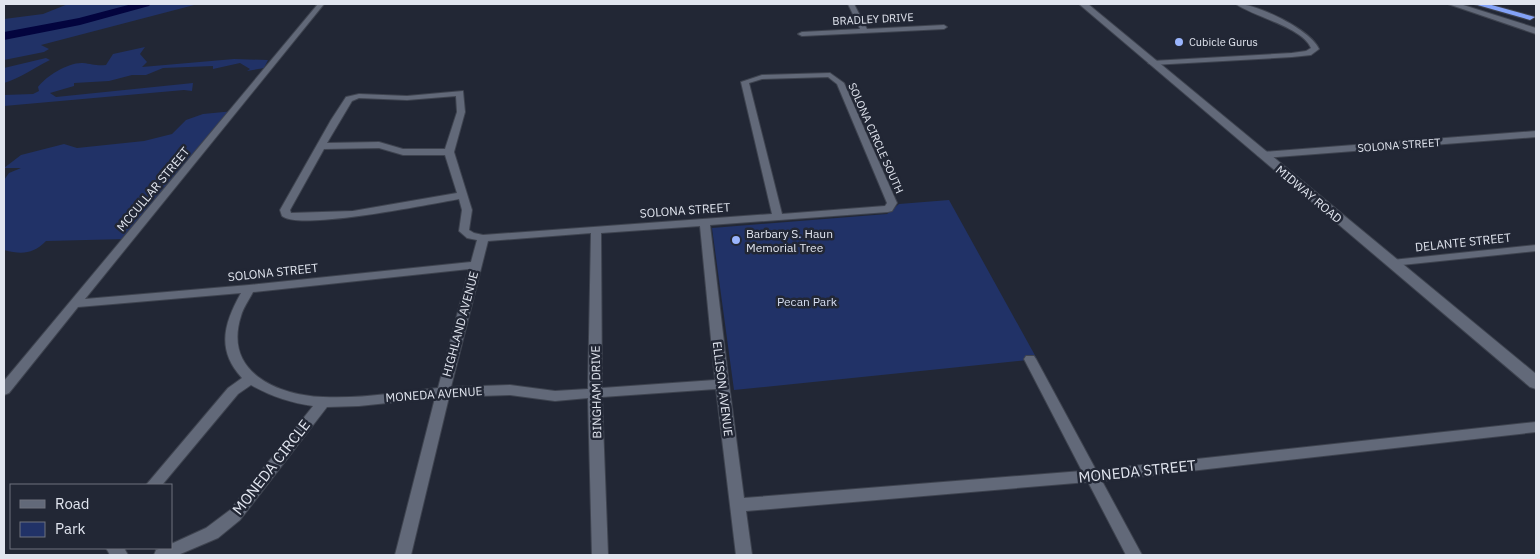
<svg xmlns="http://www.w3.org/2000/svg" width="1540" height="559" viewBox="0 0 1540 559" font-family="'IBM Plex Sans',sans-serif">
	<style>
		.green { fill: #213267 }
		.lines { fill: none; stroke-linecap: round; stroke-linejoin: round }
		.river { fill: #03043e; fill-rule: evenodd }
		.street-casing { stroke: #3e434f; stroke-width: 2 }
		.secondary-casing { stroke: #3e434f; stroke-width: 2 }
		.highway-casing { stroke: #3e434f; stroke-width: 2 }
		.street { fill: #626979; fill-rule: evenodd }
		.secondary { fill: #626979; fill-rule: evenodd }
		.highway { fill: #83a2f7; fill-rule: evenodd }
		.poi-dot { fill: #9ab5fd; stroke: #222735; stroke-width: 2 }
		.labels { text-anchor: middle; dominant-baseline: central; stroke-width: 5; stroke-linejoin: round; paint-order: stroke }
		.far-street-label { font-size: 11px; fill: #e1e5ef; stroke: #222735 }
		.far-poi-label { font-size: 11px; fill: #e1e5ef; stroke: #222735; text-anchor: start }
		.street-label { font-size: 12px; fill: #e1e5ef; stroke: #222735 }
		.poi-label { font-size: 12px; fill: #e1e5ef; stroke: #222735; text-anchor: start }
		.park-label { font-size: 12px; fill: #d7dff2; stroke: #222735 }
		.near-street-label { font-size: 15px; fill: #e1e5ef; stroke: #222735 }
	</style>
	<rect width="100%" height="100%" fill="#222735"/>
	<path class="green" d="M68,4H198L41,45L49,49L44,52L4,60V19L43,14Z
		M145,47L140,54L147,62L142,67L234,59L268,60L264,68L247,71L250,69L240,63L213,69V66L163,68L146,75H132L109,81L74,83V86L50,93L56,97L193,83L192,91L184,90L4,106V95L33,94L39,91L38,87C46,76 69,62 83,63C92,64 96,66 106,65L113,54Z
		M46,58L50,60C34,68 20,78 4,83V68Z
		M234,111L127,239L46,241C33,254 22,255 4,250V180L9,173L21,168H4L21,155L64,144L77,148L144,141L172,134L186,120L203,114Z
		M949,200L1037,359L734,390L712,228L887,214L899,204Z"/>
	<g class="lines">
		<path class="river" d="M132,4H151L149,6L80,25L4,40V32L79,18Z"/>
		<defs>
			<path id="street" d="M318,4H324L85,299L249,285L471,262L477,240L467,238L459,231L462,210L459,199C431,204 299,231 282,216L280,210L331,120L346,97L359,94L407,96L463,91L465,112L454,152L472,210L469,230L474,233L483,235L772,214L741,82L762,75L830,73L844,83L897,203L892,211L888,212L710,225L729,384L744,498L1082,471L1024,359L1026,356H1034L1036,359L1096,470L1536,422V432L1102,481L1142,555H1126L1088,482L746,511L752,555H736L716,389L602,397L608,555H592L588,398L555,401L510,395L449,397L411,555H395L435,398L359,406L327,407L240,520L218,538L178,555H154L156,550L162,548H171V544L206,528L230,510L313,406C291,403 270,396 251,385L238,394L162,485H146L228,388L242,378C216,350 224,323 241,293L78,307L9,393L4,395V381ZM828,77L837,84L887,203L885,206L782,214L749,83L762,79ZM456,96L457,112L445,149H403L379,142L327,143L352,101L359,98L407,100ZM379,148L403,155H445L457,193L353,211L291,213L290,210L324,149ZM700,226L715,380L602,388L601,233ZM591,233L588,389L555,391L510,385L451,387L488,241ZM469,269L438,388C400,392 361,399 323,397C277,395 223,372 241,316C243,308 249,300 253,292Z
				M848,4H854L867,29L944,25L947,27L944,29L802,36L798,34L802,32L860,29Z
				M1236,4C1256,3 1311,30 1319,49L1311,55L1292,57L1152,65L1148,63L1152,61L1292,53L1306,51L1311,48C1302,27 1254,17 1236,4Z
				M1536,131V137L1262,158L1257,155L1262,152Z
				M1536,245V251L1392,266L1387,263L1392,260Z
				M106,548H124L128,555H110Z"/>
			<path id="secondary" d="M1079,4H1088L1536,374V389L1530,387Z
				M1448,4H1460L1536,28V34Z"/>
			<path id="highway" d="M1474,4H1488L1535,17L1530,20Z"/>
		</defs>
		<use href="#street" class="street-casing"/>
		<use href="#secondary" class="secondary-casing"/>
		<use href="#highway" class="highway-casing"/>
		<use href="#street" class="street"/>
		<use href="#secondary" class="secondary"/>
		<use href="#highway" class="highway"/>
	</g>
	<g class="poi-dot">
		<circle cx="1179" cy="42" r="5"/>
		<circle cx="736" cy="240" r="5"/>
	</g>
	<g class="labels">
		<g class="far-street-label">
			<text transform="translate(873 19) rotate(-3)">BRADLEY DRIVE</text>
			<text transform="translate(876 138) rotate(66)">SOLONA CIRCLE SOUTH</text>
			<text transform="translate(1399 145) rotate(-4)">SOLONA STREET</text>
		</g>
		<g class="far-poi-label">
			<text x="1189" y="42">Cubicle Gurus</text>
		</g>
		<g class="street-label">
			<text transform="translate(153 189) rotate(-50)">MCCULLAR STREET</text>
			<text transform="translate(1309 194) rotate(40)">MIDWAY ROAD</text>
			<text transform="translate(685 210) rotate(-4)">SOLONA STREET</text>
			<text transform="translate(1463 242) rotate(-6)">DELANTE STREET</text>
			<text transform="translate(273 272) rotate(-6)">SOLONA STREET</text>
			<text transform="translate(460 324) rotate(-75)">HIGHLAND AVENUE</text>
			<text transform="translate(723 389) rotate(83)">ELLISON AVENUE</text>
			<text transform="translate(596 392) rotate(-91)">BINGHAM DRIVE</text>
			<text transform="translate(434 394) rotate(-4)">MONEDA AVENUE</text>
		</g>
		<g class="poi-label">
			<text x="746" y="233">Barbary S. Haun<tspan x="746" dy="14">Memorial Tree</tspan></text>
		</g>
		<g class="park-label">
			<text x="807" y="301">Pecan Park</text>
		</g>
		<g class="near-street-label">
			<text transform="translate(271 467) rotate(-52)">MONEDA CIRCLE</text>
			<text transform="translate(1137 471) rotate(-6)">MONEDA STREET</text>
		</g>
	</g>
	<rect width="1540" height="559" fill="none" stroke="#e1e5ef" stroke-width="10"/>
	<rect x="10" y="484" width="162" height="65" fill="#222735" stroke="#6e737f"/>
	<rect x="20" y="500" width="25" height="8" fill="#626979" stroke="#6e737f"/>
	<text x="55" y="509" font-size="15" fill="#e1e5ef">Road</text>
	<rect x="20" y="522" width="25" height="15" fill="#213267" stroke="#6e737f"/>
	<text x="55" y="534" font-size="15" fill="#e1e5ef">Park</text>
</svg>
